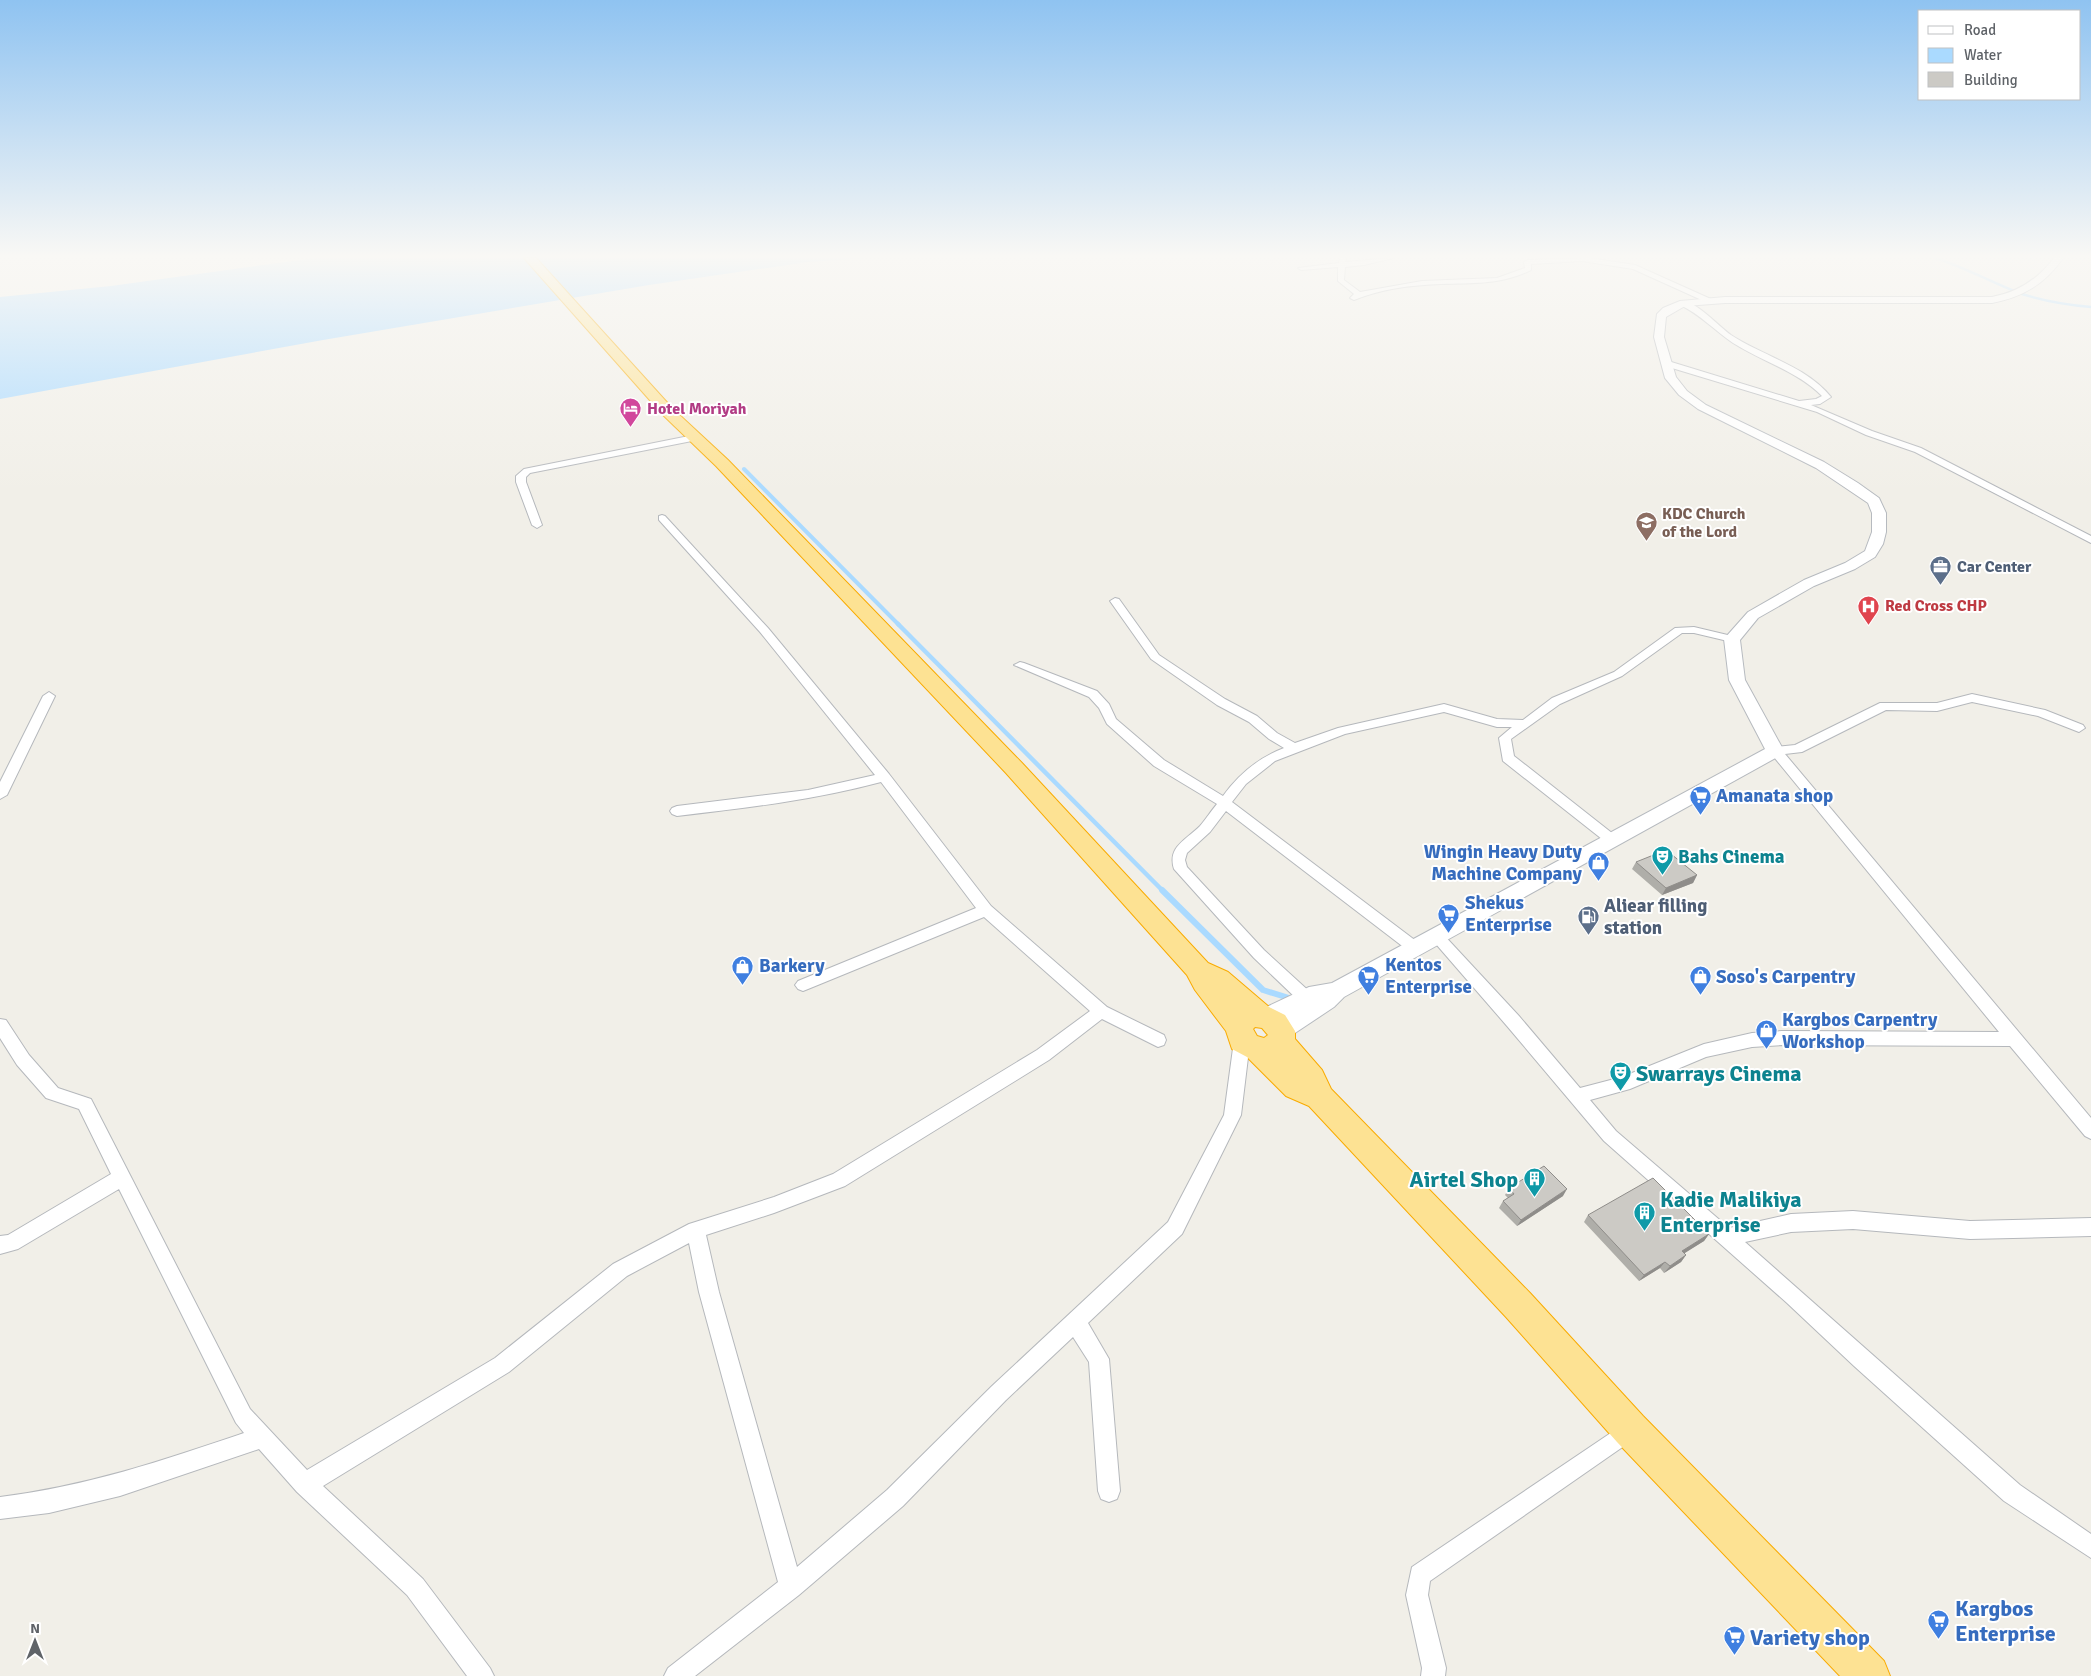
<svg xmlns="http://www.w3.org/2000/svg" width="2091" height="1676" viewBox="0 0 2091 1676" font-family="Signika,sans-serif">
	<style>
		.water { fill: #aadaff }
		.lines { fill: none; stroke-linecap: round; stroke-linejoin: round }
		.stream-far3 { stroke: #aadaff; stroke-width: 2.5 }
		.stream-far2 { stroke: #aadaff; stroke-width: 4 }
		.stream-far1 { stroke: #aadaff; stroke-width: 4.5 }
		.stream { stroke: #aadaff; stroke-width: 6 }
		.street-casing { stroke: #b5b8bc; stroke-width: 2 }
		.secondary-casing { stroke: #b6babf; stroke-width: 2 }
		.highway-casing { stroke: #f9ab00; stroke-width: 2 }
		.street { fill: #fff; fill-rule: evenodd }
		.secondary { fill: #fff; fill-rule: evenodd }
		.highway { fill: #fde293; fill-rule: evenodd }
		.wall { fill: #afaea9 }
		.shaded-wall { fill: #8f8d8a }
		.building { fill: #cccac5; stroke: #8f8d8a }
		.labels { text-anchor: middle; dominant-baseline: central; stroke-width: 4; stroke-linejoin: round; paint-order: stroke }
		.far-hotel-label { font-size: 16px; font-weight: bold; fill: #b23c85; stroke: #fff; text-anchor: start }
		.far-education-label { font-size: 16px; font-weight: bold; fill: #785e54; stroke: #fff; text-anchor: start }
		.far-service-label { font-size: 16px; font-weight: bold; fill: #4e5e75; stroke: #fff; text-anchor: start }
		.far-health-label { font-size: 16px; font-weight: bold; fill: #be3a42; stroke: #fff; text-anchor: start }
		.shop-label { font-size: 19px; font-weight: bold; fill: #366cbe; stroke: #fff; text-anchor: start }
		.culture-label { font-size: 19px; font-weight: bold; fill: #0d838f; stroke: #fff; text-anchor: start }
		.service-label { font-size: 19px; font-weight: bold; fill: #4e5e75; stroke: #fff; text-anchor: start }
		.near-culture-label { font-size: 22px; font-weight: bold; fill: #0d838f; stroke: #fff; text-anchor: start }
		.near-shop-label { font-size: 22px; font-weight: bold; fill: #366cbe; stroke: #fff; text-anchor: start }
	</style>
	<rect width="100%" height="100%" fill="#f1efe8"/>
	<path class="water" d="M315,258H866L808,262L649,285L323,340L0,399V297L111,286Z"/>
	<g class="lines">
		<path class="stream-far3" d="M1935,258C1965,267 1992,283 2022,294C2044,301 2068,305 2091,307"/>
		<path class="stream-far2" d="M744,469L899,625"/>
		<path class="stream-far1" d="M898,624L1163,891"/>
		<path class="stream" d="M1162,890L1263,990L1289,998"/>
		<defs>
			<path id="street" d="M1340,258H1346L1345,262L1393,258L1364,265L1345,267L1344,280L1360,292L1422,281L1497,278L1525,268L1524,262L1527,260L1589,258L1635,265L1713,300L1706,302L1633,269L1582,261L1531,264V270C1501,285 1473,283 1441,284C1411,285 1381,289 1354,300L1350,298L1354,294L1338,281V267L1301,270L1298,268L1339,263Z
				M1680,301C1696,300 1718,326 1731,335C1763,356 1806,366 1831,397L1820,404L1811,405L1872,431L1921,448L2091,536V543L1915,452L1866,435L1817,412L1662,365V361H1668L1799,401L1816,399L1822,396C1797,371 1763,362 1733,343C1715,331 1700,314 1680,305Z
				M694,435L697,436V440L530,473L526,477V482L542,525L537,528L532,525L516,482V476L524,469Z
				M662,515L665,516L768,628L889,774L991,906L1107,1007L1164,1035L1166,1040L1164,1045L1158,1047L1102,1019L1049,1060L845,1186L774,1213L706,1235L719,1292L797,1567L887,1490L992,1386L1168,1222L1224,1115L1234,1041L1236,1036L1242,1034L1248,1036L1250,1041L1241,1115L1182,1234L1088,1323L1109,1359L1120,1491L1117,1499L1109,1502L1101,1499L1098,1491L1089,1362L1073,1337L1006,1400L903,1506L799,1595L695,1676H664L668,1668L778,1582L699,1292L689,1243L627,1276L509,1372L323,1486L423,1579L490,1668L494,1676H467L407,1595L297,1492L259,1449L120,1496L49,1513L0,1519V1497C88,1486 161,1461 244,1433L236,1423L119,1189L18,1249L0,1254V1236L8,1235L111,1174L79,1109L46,1098L17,1065L0,1038V1019L6,1020L29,1055L58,1088L91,1099L250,1409L307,1470L495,1358L613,1264L689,1224L774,1197L833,1174L1037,1050L1090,1011L984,917L808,989L803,991L798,989L795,985L798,981L976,908L881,782C814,800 746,808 677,816L672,814L670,811L672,808L677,806L808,790L875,775L760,632L659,520V516Z
				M1115,598L1119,599L1159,655L1225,699L1257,716L1277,733L1295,743L1338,728L1444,704L1497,719L1523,720L1552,698L1614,672L1675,628L1694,627L1736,637L1738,639L1732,642L1694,633H1682L1622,676L1560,704L1511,739L1514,756L1617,837L1619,840L1617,843H1607L1503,761L1499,738L1512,727H1497L1444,712L1345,734L1275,761L1246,784L1232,802L1420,944L1423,948L1420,952H1410L1226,811L1210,832L1187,853L1185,860L1187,867L1264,950L1311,993L1313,997L1311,1001L1305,1003L1299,1001L1254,958L1174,869C1167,847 1186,840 1200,826C1206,819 1211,811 1217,804L1154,766L1107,724L1099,708L1089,697L1014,665L1020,662L1024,663L1097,691L1109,704L1116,719L1164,760L1223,796C1239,774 1258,758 1284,748L1269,739L1249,722L1217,705L1151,659L1110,601Z
				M49,692L55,696L7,795L0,799V782L43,696Z
				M1972,694L2045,710L2083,725L2085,728L2079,732L2038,716L1972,702L1937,711L1886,710L1802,752L1785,754L2091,1118V1139L2085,1136L2010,1046L1782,1045L1752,1047L1706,1057L1630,1089L1590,1100L1616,1131L1729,1228L1791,1214L1853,1211L1970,1221L2091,1218V1236L1970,1239L1853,1229L1791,1232L1745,1242L2020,1485L2091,1534V1558L2004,1501L1854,1366L1787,1303L1604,1141L1507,1026L1429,936L1431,932H1441L1519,1016L1580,1088L1622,1077L1704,1044L1752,1033L1782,1031L1999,1032L1769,751L1775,747L1795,745L1880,703H1937Z
				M1630,1420L1637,1423L1640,1430L1637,1437L1430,1581L1428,1595L1446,1668L1445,1676H1421L1422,1668L1406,1595L1412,1567Z"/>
			<path id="secondary" d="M2054,258H2063C2045,284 2023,297 1992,303H1725L1685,306L1666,317L1664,337L1676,377L1687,391L1706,405L1824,462L1858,483L1879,498L1886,513V532L1883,544L1875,557L1855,569L1814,586L1758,618L1740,640L1745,680L1784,751L1781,755L1344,997L1334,1007L1289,1037L1281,1040L1273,1037L1270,1031L1273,1025L1280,1020L1266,1026L1258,1023L1255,1017L1258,1011L1309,987L1332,983L1765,749L1729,680L1724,639L1748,612L1804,580L1845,563L1865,551L1872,532V513L1868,503L1816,468L1698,409L1679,395L1665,378L1654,337L1657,314L1663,308L1680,301L1725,297H1992C2019,292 2038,279 2054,258Z"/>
			<path id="highway" d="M524,258H536L673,409L728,460L1022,763L1208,963L1228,972L1269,1007L1285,1015L1295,1031V1039L1322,1070L1331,1089L1530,1293L1643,1416L1884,1661L1890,1676H1840L1617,1442L1506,1317L1309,1106L1286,1096L1247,1057L1232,1049L1226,1031L1195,990L1187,975L1006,773L716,466L663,415ZM1255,1027L1262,1028L1268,1035L1264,1038L1257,1036L1253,1029Z"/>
		</defs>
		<use href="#street" class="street-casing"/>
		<use href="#secondary" class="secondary-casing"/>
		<use href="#highway" class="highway-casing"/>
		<use href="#street" class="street"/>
		<use href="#secondary" class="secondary"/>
		<use href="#highway" class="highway"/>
	</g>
	<path class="wall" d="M1636,862L1697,875L1693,883L1662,895L1632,869Z
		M1509,1188L1563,1196L1517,1226L1499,1208L1503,1201L1508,1198L1505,1195Z
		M1588,1215L1709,1234L1704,1241L1684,1253L1686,1255L1681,1262L1664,1273L1660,1268L1639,1281L1584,1222Z"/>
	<path class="shaded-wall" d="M1697,875L1693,883L1662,895L1666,888Z
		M1567,1189L1563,1196L1517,1226L1521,1220Z
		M1709,1234L1704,1241L1677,1258L1682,1251Z
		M1686,1255L1681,1262L1664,1273L1670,1266Z
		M1665,1262L1660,1268L1639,1281L1644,1275Z"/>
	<path class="building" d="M1666,850L1697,875L1666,888L1636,862Z
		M1544,1166L1567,1189L1521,1220L1503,1201L1514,1194L1509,1188Z
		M1653,1178L1709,1234L1682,1251L1686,1255L1670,1266L1665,1262L1644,1275L1588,1215Z"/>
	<linearGradient id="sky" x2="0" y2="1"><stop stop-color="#8fc3f1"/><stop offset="0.52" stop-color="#f9f8f5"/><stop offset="1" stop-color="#f9f8f5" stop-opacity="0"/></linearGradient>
	<rect width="2091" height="493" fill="url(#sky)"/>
	<defs>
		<symbol id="hotel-pin" viewBox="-11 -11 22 30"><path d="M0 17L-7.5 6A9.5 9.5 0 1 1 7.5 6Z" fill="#d1479c" stroke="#fff"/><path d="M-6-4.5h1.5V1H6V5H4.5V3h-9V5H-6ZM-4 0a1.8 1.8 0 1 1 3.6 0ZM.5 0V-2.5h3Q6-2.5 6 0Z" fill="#fff"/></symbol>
		<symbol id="school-pin" viewBox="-11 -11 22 30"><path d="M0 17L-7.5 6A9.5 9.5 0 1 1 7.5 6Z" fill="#8d6e63" stroke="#fff"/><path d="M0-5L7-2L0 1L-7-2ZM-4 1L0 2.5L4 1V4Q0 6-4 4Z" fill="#fff"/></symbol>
		<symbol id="office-pin" viewBox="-11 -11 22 30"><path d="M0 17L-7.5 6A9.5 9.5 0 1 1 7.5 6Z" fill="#5c6f8a" stroke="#fff"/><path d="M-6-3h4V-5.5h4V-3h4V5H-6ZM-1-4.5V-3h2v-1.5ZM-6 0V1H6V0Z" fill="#fff"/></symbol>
		<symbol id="hospital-pin" viewBox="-11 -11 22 30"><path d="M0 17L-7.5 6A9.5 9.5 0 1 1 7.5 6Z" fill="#e0444e" stroke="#fff"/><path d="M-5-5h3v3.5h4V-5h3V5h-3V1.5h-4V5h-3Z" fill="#fff"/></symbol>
		<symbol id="supermarket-pin" viewBox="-11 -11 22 30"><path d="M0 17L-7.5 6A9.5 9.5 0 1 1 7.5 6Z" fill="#3f7fe0" stroke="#fff"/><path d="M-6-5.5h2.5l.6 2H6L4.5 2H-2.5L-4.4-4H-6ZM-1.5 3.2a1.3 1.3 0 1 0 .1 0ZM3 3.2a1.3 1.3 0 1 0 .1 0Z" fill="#fff"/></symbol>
		<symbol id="theatre-pin" viewBox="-11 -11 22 30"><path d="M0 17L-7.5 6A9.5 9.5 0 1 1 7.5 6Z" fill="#0f9aa8" stroke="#fff"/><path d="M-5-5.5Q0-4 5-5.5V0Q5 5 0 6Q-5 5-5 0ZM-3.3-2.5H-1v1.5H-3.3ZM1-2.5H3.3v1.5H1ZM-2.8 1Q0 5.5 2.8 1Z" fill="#fff"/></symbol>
		<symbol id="shop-pin" viewBox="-11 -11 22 30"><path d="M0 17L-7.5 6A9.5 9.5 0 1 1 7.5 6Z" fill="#3f7fe0" stroke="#fff"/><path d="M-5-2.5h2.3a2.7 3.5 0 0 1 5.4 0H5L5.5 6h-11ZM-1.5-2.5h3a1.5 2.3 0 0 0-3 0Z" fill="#fff"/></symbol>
		<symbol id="fuel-pin" viewBox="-11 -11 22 30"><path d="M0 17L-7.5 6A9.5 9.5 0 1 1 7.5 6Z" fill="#5c6f8a" stroke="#fff"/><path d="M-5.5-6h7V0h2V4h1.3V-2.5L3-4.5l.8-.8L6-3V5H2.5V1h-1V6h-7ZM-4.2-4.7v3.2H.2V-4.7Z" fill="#fff"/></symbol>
		<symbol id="building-pin" viewBox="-11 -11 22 30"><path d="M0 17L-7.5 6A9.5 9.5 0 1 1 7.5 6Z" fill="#0f9aa8" stroke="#fff"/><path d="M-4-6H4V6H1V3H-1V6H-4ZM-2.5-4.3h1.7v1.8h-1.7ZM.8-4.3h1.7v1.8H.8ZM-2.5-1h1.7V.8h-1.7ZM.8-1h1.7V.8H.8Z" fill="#fff"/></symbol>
	</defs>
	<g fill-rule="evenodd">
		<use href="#hotel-pin" x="618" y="396" width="25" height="34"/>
		<use href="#school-pin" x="1634" y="510" width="25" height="34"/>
		<use href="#office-pin" x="1928" y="554" width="25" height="34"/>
		<use href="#hospital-pin" x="1856" y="594" width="25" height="34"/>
		<use href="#supermarket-pin" x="1688" y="784" width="25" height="34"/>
		<use href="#theatre-pin" x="1650" y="844" width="25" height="34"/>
		<use href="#shop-pin" x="1586" y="850" width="25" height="34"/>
		<use href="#supermarket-pin" x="1436" y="902" width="25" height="34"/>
		<use href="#fuel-pin" x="1576" y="904" width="25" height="34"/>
		<use href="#shop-pin" x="730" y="954" width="25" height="34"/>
		<use href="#supermarket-pin" x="1356" y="964" width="25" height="34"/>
		<use href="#shop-pin" x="1688" y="964" width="25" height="34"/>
		<use href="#shop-pin" x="1754" y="1018" width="25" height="34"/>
		<use href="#theatre-pin" x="1608" y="1060" width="25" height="34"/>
		<use href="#building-pin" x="1522" y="1166" width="25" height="34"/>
		<use href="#building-pin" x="1632" y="1200" width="25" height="34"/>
		<use href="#supermarket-pin" x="1926" y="1608" width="25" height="34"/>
		<use href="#supermarket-pin" x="1722" y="1624" width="25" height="34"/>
	</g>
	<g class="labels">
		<g class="far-hotel-label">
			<text x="647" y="409">Hotel Moriyah</text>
		</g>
		<g class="far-education-label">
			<text x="1662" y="514">KDC Church<tspan x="1662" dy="18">of the Lord</tspan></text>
		</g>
		<g class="far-service-label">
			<text x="1957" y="567">Car Center</text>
		</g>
		<g class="far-health-label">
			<text x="1885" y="606">Red Cross CHP</text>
		</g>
		<g class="shop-label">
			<text x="1716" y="796">Amanata shop</text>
			<text x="1582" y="852" text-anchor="end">Wingin Heavy Duty<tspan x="1582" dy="22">Machine Company</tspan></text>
			<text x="1465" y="903">Shekus<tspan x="1465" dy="22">Enterprise</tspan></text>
			<text x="1385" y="965">Kentos<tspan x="1385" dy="22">Enterprise</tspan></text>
			<text x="759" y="966">Barkery</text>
			<text x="1716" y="977">Soso's Carpentry</text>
			<text x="1782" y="1020">Kargbos Carpentry<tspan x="1782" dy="22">Workshop</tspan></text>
		</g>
		<g class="culture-label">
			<text x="1678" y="857">Bahs Cinema</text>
		</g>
		<g class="service-label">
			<text x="1604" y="906">Aliear filling<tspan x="1604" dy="22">station</tspan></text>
		</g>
		<g class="near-culture-label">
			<text x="1636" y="1073">Swarrays Cinema</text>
			<text x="1518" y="1179" text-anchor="end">Airtel Shop</text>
			<text x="1660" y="1199">Kadie Malikiya<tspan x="1660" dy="25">Enterprise</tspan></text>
		</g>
		<g class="near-shop-label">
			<text x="1955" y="1608">Kargbos<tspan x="1955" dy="25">Enterprise</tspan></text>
			<text x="1750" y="1637">Variety shop</text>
		</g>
	</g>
	<rect x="1918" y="10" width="162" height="90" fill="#ffffff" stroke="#bfc1c3"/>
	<rect x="1928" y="26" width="25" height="8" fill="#ffffff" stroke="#bfc1c3"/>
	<text x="1964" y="35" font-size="15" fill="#5f6368">Road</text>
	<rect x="1928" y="48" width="25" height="15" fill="#aadaff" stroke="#bfc1c3"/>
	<text x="1964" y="60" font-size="15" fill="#5f6368">Water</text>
	<rect x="1928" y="72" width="25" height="15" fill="#cccac5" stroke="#bfc1c3"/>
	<text x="1964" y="85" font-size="15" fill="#5f6368">Building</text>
	<g transform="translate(35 1641)" stroke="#ffffff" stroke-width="4" paint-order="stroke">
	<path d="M0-4L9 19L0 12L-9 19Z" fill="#5f6368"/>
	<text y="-8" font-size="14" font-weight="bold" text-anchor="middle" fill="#5f6368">N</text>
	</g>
</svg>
